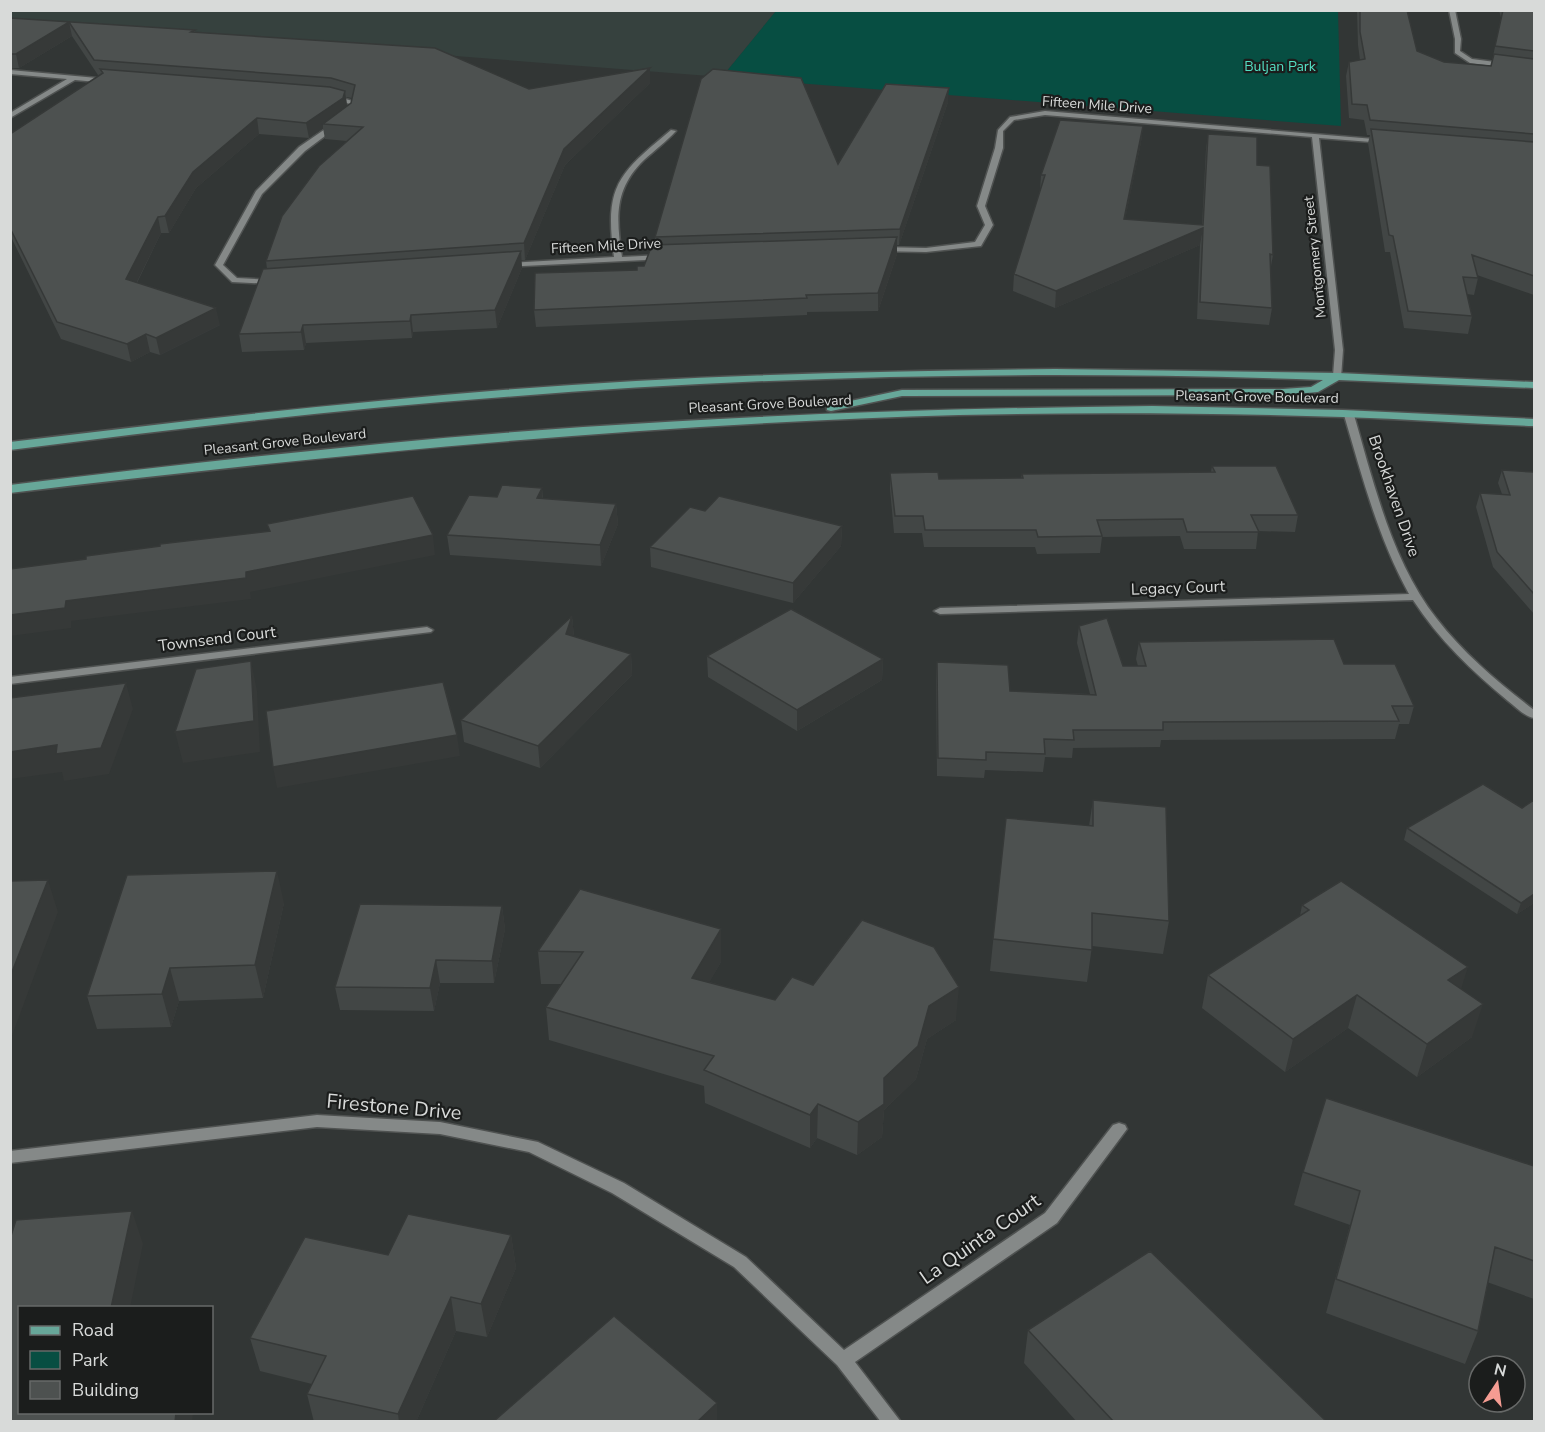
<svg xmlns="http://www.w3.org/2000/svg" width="1545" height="1432" viewBox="0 0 1545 1432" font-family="'Nunito Sans',sans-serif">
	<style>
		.built { fill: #36413e }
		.green { fill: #074e42 }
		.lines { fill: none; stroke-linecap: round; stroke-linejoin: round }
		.minor-casing { stroke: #4f5251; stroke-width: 3 }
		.primary-casing { stroke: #4f5251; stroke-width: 3 }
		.minor { fill: #858988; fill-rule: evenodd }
		.primary { fill: #67a799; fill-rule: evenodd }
		.wall { fill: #424645; fill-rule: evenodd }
		.shaded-wall { fill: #363938 }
		.building { fill: #4d5150; stroke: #363938; stroke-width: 1.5 }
		.labels { text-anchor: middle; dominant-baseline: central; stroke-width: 4.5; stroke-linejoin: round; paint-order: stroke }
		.far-park-label { font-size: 14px; fill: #54dfc3; stroke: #1b1d1c }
		.far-street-label { font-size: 14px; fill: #d8dad9; stroke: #1b1d1c }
		.street-label { font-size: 16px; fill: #d8dad9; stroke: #1b1d1c }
		.near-street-label { font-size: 20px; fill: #d8dad9; stroke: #1b1d1c }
	</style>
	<rect width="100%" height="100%" fill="#323635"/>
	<path class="built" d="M10,11H776L722,77L11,21Z"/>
	<path class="green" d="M776,11H1338L1341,126L722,77Z"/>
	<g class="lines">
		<defs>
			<path id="minor" d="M1449,10H1455L1461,39L1460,51L1472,59L1534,67V71L1470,63L1455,53V39Z
				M10,70L108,79L111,81L108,83L75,80L10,118V113L67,79L10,74Z
				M332,95L356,102L353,115L305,151L262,194L223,265L237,278L273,280L277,282L273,284L232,282L215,265L256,191L299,147L347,114L350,104L330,98L329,97Z
				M1045,111L1386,140L1388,141L1384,143L1319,138L1343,350L1341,378L1338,379L1333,376L1335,350L1312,137L1045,115L1014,120L1003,131V148L985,206L993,225L981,246L926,252L877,251L876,249L880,247L926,248L975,242L985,225L977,206L995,148L998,130L1010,117Z
				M671,130L676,131C667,141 655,150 644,160C614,189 616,218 622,257L662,255L666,257L665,259L503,267L502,265L506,263L614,257C604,186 618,174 671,130Z
				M1349,412L1354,415C1374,484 1392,562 1437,619C1464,654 1499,683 1534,710V718C1525,717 1516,707 1508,701C1472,671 1439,640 1413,600L940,614L934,611L940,608L1409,594C1378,538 1362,476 1344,415Z
				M427,627L433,630L431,632L10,684V677Z
				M317,1115L440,1122L538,1142L624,1183L746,1257L844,1350L1045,1213L1113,1125L1119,1123L1125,1125L1127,1129L1057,1223L855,1362L901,1422H881L837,1365L734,1267L612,1193L529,1152L440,1134L317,1127L10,1163V1151Z"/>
			<path id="primary" d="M1055,369L1338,373L1534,382V388L1339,380L1318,392L1283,395L902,396L831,411L827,410V406L902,390L1283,389L1311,387L1323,380C1050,370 776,375 504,397C339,409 175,429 10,450V442C174,422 338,403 503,390C686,375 871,371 1055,369Z
				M1152,406L1343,410L1534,419V426C1471,424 1407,419 1343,417C1215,413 1087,412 959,415C641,424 326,455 10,493V485C201,462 392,440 583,427C773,414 962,408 1152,406Z"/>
		</defs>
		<use href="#minor" class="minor-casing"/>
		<use href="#primary" class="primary-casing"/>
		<use href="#minor" class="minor"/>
		<use href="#primary" class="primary"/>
	</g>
	<path class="wall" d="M1357,10H1407L1417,51L1444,62L1491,66L1501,18L1499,10H1534V295L1477,275L1478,278L1474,295L1467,294L1472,316L1468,334L1404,328L1390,252H1385L1368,143L1370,135H1367L1364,120L1349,118L1346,76L1349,62L1360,60L1358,45Z
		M10,18L195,30V32L529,89L650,83L565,165L525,260H521L522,268L497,328L413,332L412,338L306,343L304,350L242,352L239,334L267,269L266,261L347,141L325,139L323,128L309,138L259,134L196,188L169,233H161L137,283L220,325L160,355L150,352L131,362L61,339L10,235V134L100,75H98L72,36L19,68H10ZM346,97L352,98L351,103L347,106Z
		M948,102L899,245H897V254L878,311L807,312V315L536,327L534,310L637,270L644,266L655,245V237L838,164Z
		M1143,126L1141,142L1125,219L1202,225L1206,149L1208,134L1257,165L1273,255L1270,272L1272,308L1269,325L1197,319L1200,245L1055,308L1013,291L1014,274L1040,191L1041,175Z
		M1212,466L1298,515L1295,532L1258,531L1256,549H1184L1180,536L1102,537L1100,553L1037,554L1035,547H924L922,533H894L890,489V473L939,479L1021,478L1022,474L1211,472Z
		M1502,470L1534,472V614L1493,567L1476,507L1480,493L1502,494L1498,483Z
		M542,488L543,499L616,504L618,524L601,566L450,555L447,535L497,497Z
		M705,511L842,526L841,546L793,603L651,567L650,547Z
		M572,616L574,637L631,654L632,675L540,768L464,742L461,720Z
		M1079,626L1123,666H1138L1136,659L1139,642L1344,664L1414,706L1409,724H1399L1395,739L1161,740L1160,747L1073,748L1072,758L1045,757L1043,772L985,770L984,778L937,776L936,680L937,662L1010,691L1090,694L1077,643Z
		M707,656L883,659L882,680L797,731L708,677Z
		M1093,800L1169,921L1163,954L1092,946L1087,982L990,971L1006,818L1089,826Z
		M1522,808L1534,903L1517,914L1404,840L1407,828Z
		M284,903L263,998L179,1001L171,1027L97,1029L87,996Z
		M1302,905L1461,989L1472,1037L1417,1077L1348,1028L1285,1072L1202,1008L1208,975L1300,916Z
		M502,906L505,929L494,983H440L434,1011L340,1010L335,987Z
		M721,929V962L709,982L775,1000L813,985L956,1020L927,1039L916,1079L884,1110L882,1137L857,1155L817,1138L810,1148L705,1103L704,1086L549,1040L546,1007L561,984H541L538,951Z
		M1534,1166V1299L1487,1282L1478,1331L1465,1364L1326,1313L1350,1225L1294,1205L1303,1172Z
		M511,1235L516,1268L487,1337L456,1331L416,1422H314L307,1394L312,1384L260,1371L250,1338L388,1255Z
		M1028,1330L1327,1422H1077L1024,1363Z"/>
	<path class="shaded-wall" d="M69,22L72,36L19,68L16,54Z
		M650,68V83L565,165L525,260L524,243L564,149Z
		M949,88L948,102L899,245L900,229Z
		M345,91L347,106L323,124V128L309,138L306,123Z
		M257,118L259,134L196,188L169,233L165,216L193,172Z
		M1143,126L1141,142L1122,235L1124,219Z
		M158,217L161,233L130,296L126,279Z
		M1203,228L1200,245L1055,308L1056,291Z
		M897,237V254L878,311V293Z
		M521,251L522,268L497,328L495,310Z
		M216,308L220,325L160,355L156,338Z
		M411,315L413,332L412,338L410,321Z
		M303,325L306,343L304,350L301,332Z
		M146,334L150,352L131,362L127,344Z
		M542,488L543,508L537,498Z
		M616,504L618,524L601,566L600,545Z
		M842,526L841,546L793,603V583Z
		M433,535L435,555L250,592L251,599L71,621V628L10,636V615L66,601L246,572Z
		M572,616L574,637L566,634Z
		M631,654L632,675L540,768L538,746Z
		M883,659L882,680L797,731V710Z
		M251,661L257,691L260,752L183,763L175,732Z
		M126,683L133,709L109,774L64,781L62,772L10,779V752Z
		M457,735L460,756L277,788L273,767Z
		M277,871L284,903L263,998L255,965Z
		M48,880L58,912L10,1041V977Z
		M1534,894V903L1517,914L1521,903Z
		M502,906L505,929L494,983L492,961Z
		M721,929V962L693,1011L692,978Z
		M436,960L440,983L434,1011L430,988Z
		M1468,967L1458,999L1448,980Z
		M170,968L179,1001L171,1027L162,994Z
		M959,987L956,1020L927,1039L916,1079L884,1110L882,1137L857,1155L858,1122L884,1078L929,1006Z
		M1357,995L1348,1028L1285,1072L1293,1039Z
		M1483,1004L1472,1037L1417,1077L1427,1044Z
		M818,1104L817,1138L810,1148V1115Z
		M132,1211L143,1244L130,1308H111Z
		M511,1235L516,1268L487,1337L481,1304Z
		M451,1297L456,1331L416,1422H399L398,1414Z
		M717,1403V1422H697Z
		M176,1413H193L192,1422H175Z"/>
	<path class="building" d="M1360,10H1407L1417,51L1444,62L1491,66L1494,54L1534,59V134L1370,120L1367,105L1352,104L1349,62L1365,59L1360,32Z
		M1503,10H1534V51L1495,46Z
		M10,18L195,30L191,32L435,48L529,89L650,68L564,149L524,243L266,261L282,216L319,166L363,127L323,124L351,103L355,85L331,78L94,60L69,22L16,54H10Z
		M100,69L330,87L345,91L343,98L306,123L257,118L193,172L165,216L158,217L126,279L216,308L156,338L146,334L127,344L57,322L10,228V134L103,73Z
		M713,69L801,78L838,164L886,84L949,88L900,229L655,237L701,79Z
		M1060,120L1143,126L1124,219L1203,225L1208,134L1257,137V165L1270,166L1273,255L1270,254L1272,308L1200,302L1203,228L1056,291L1014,274L1045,175H1041Z
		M1371,129L1534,142V276L1472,255L1478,278L1463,277L1472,316L1408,311L1393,236L1389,235Z
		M897,237L878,293L806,295L807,298L534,310L535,273L637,270V266H644L652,245Z
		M521,251L495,310L411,315L410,321L303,325L301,332L239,334L263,269Z
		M1212,466H1276L1298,515H1251L1259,532H1187L1183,519L1097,520L1102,536L1038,537L1036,530H925L923,516H895L890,473L938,472L939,479L1023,478L1022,474L1215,472Z
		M1502,470L1534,472V594L1497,552L1480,493L1510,495Z
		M502,485L542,488L537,498L616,504L600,545L447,535L469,495L497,497Z
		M413,496L433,535L246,572V578L66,601L65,608L10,615V569L86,559V556L160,546V544L270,531L267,524Z
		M719,496L842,526L793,583L650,547L690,507L705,511Z
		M791,609L883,659L797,710L707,656Z
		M572,616L566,634L631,654L538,746L461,720Z
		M1107,618L1123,666H1146L1139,642L1334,639L1344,664H1395L1414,706H1392L1399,721L1163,722V730H1073L1074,740L1044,739L1045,754L986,752V760L938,758L937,662L1008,665L1010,691L1096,695L1079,626Z
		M251,661L254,721L175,732L196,669Z
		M443,682L457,735L273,767L266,711Z
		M126,683L101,748L56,754L57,745L10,752V698Z
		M1483,784L1522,808L1534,800V894L1521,903L1407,828Z
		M1093,800L1166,807L1169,921L1092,913V950L993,939L1006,818L1093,826Z
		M277,871L255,965L170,968L162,994L87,996L127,875Z
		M48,880L10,977V881Z
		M1341,881L1468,967L1448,980L1483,1004L1427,1044L1357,995L1293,1039L1208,975L1309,910L1302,905Z
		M580,889L721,929L692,978L775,1000L792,977L813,985L862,920L934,947L959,987L929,1006L918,1046L884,1078V1104L858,1122L818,1104L810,1115L704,1070L714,1056L546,1007L583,952L538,951Z
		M360,904L502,906L492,961L436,960L430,988L335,987Z
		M1326,1098L1534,1166V1261L1495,1247L1478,1331L1336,1279L1360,1191L1303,1172Z
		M132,1211L111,1308H20V1413H176L175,1422H10V1239L16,1220Z
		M408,1214L511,1235L481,1304L451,1297L398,1414L307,1394L326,1356L250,1338L305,1237L388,1255Z
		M1150,1251L1327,1422H1114L1028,1330Z
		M614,1316L717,1403L697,1422H493Z"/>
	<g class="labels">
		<g class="far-park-label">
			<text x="1280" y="66">Buljan Park</text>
		</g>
		<g class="far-street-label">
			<text transform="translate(1097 105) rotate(4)">Fifteen Mile Drive</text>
			<text transform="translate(606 246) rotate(-3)">Fifteen Mile Drive</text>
			<text transform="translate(1315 257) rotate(-96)">Montgomery Street</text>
			<text transform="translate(1257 397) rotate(1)">Pleasant Grove Boulevard</text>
			<text transform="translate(770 404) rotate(-3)">Pleasant Grove Boulevard</text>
			<text transform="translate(285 442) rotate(-6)">Pleasant Grove Boulevard</text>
		</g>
		<g class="street-label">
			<text transform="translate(1394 496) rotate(71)">Brookhaven Drive</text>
			<text transform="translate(1178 588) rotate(-2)">Legacy Court</text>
			<text transform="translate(217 639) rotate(-7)">Townsend Court</text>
		</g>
		<g class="near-street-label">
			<text transform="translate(394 1107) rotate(5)">Firestone Drive</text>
			<text transform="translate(980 1239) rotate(-35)">La Quinta Court</text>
		</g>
	</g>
	<rect width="1545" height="1432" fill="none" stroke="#d8dad9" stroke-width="24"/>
	<rect x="18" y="1306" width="195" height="108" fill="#1b1d1c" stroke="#676968" stroke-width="1.5"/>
	<rect x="30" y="1326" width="30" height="9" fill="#67a799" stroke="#676968" stroke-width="1.5"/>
	<text x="72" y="1336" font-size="18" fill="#d8dad9">Road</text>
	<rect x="30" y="1351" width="30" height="18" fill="#074e42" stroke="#676968" stroke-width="1.5"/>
	<text x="72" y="1366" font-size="18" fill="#d8dad9">Park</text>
	<rect x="30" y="1381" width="30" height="18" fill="#4d5150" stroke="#676968" stroke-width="1.5"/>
	<text x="72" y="1396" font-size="18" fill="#d8dad9">Building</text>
	<g transform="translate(1497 1384) rotate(13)"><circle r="28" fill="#1b1d1c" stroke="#676968" stroke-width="1.5"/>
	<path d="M0-4.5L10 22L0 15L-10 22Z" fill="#f59c92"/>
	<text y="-9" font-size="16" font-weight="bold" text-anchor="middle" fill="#d8dad9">N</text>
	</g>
</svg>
